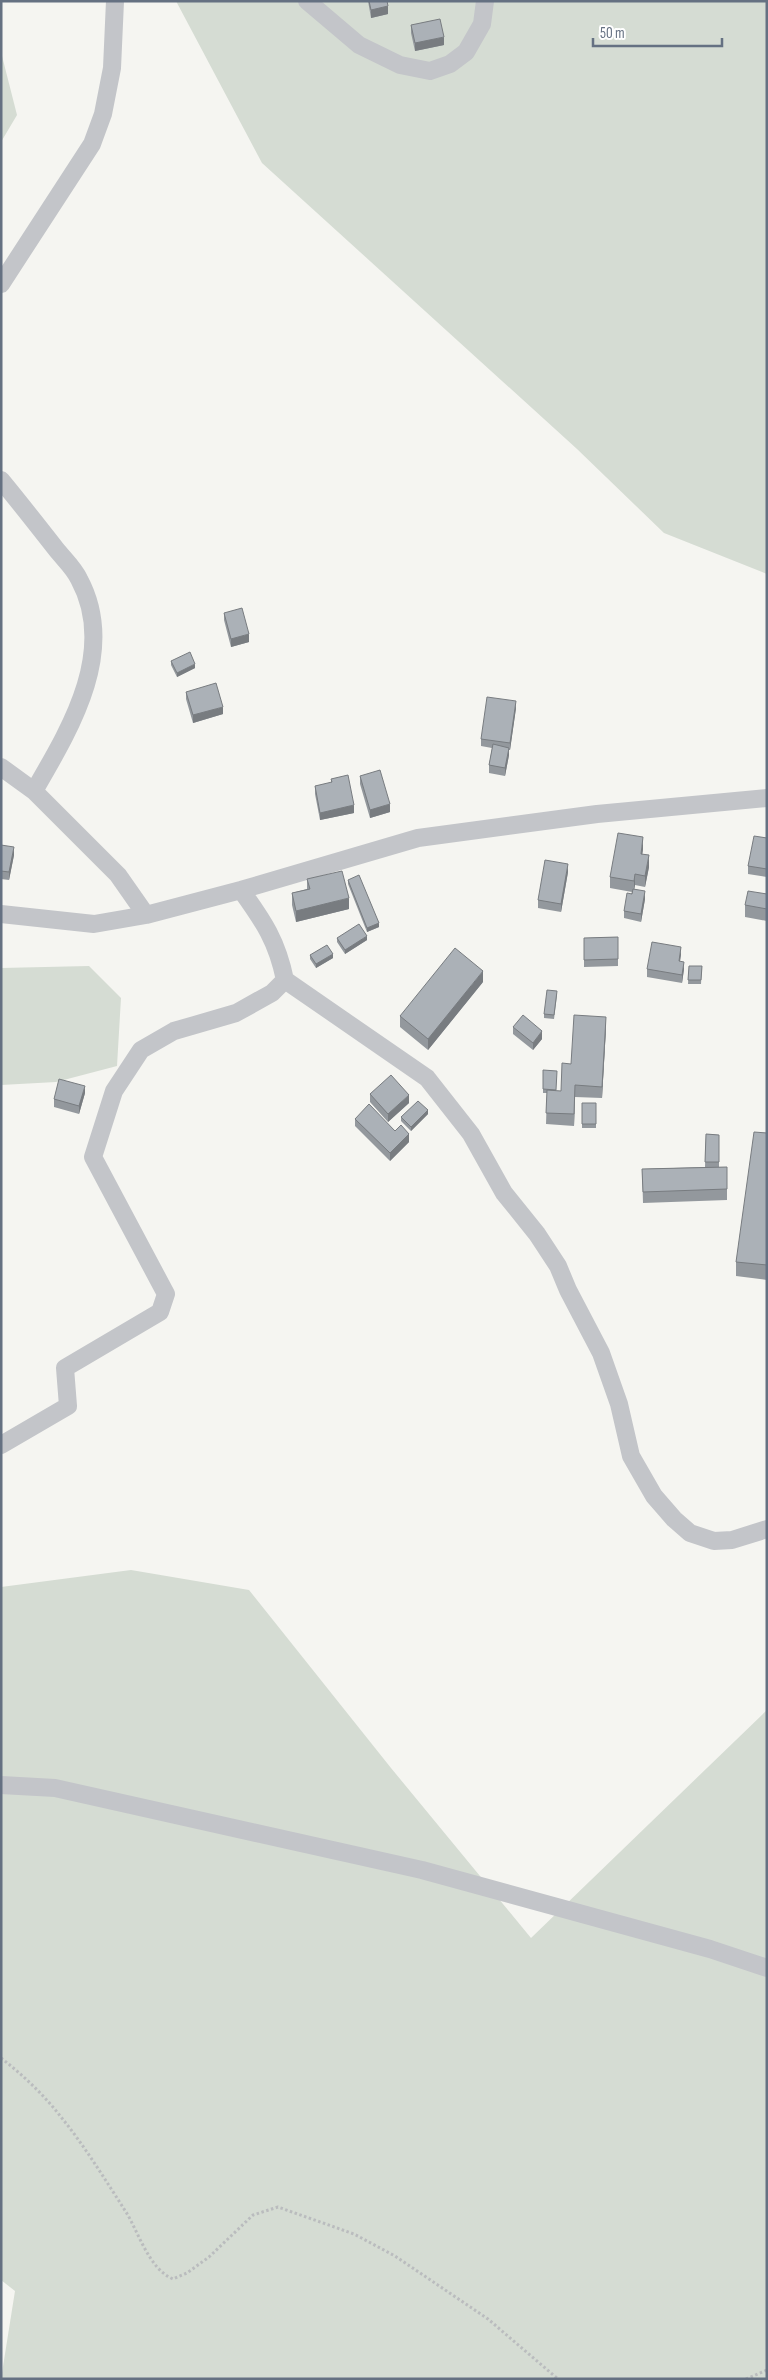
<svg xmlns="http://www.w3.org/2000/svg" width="768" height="2380" viewBox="0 0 768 2380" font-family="'Sofia Sans Condensed',sans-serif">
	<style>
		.green { fill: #d5dcd3 }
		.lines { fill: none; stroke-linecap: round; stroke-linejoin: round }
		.path { stroke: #babcbe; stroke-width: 3; stroke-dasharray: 2.5 2.5; stroke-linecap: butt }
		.minor { stroke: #c3c5c9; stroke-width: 18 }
		.wall { fill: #93989d }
		.shaded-wall { fill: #787c80 }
		.building { fill: #abb1b7; stroke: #787c80 }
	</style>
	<rect width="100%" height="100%" fill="#f5f5f1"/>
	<path class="green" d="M176,1H767V574L664,533L577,449L262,163Z
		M1,52L17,115L1,142Z
		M89,966L121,998L117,1066L56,1082L1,1085V968Z
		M131,1570L249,1590L391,1768L531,1938L767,1710V2379H1L15,2291L1,2280V1587Z"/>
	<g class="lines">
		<path class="path" d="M1,2058C23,2075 44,2095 61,2117C84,2145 106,2181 126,2212C139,2233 149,2269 173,2279L187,2273L209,2257L253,2215L278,2207L354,2234L395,2256L488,2319L558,2379
			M746,2379L767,2370"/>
		<path class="minor" d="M307,1L359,45L400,65L430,71L450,64L466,52L482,24L485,1
			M1,284L92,144L103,114L112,68L115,1
			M1,480C20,503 38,526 56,549C63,558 74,568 79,579C118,651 70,729 34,791
			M1,767L34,791L118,875L146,915
			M241,890C264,922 277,941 285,980L427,1078L471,1134L504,1193L537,1234L558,1266L568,1290L601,1353L619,1404L631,1456L654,1496L674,1519L690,1533L714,1541L732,1540L767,1529
			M1,914L94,924L146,915L241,890L418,838L597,814L767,798
			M1,1445L68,1406L65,1368L160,1312L166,1294L93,1157L114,1091L141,1050L174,1031L236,1013L272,993L285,980
			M1,1785L55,1788L422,1870L710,1949L767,1968"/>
	</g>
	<path class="wall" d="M368,1H387L388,14L371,18Z
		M411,25L444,45L415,51L411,33Z
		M224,613L249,642L231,647L224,620Z
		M171,661L195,668L177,677L171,665Z
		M186,692L223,714L193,723L186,699Z
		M516,708L510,750H509V755L505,776L489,773V765L492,748L481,746V739Z
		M360,776L390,812L370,818L360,784Z
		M331,779L354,813L320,820L315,794V786L331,783Z
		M767,838V877L748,874V866Z
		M1,845L14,855L9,880L1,879Z
		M643,849L642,854L649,867L645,887L635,885L634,889L645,899L641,922L624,918V911L632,892L610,888V877Z
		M568,872L561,912L538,908V900Z
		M307,879L349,909L296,922L292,905V893L307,889Z
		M348,880L379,927L367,932L348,884Z
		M767,894V921L745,917V905Z
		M618,937V966L584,967V938Z
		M337,938L367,940L345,954L337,942Z
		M681,954L680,961L684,969L682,983L647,977V969Z
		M310,955L333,958L316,968L310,959Z
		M689,966H702L701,984H688Z
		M483,982L428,1050L400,1027V1016Z
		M557,995L554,1019L544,1018V1014Z
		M513,1027L542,1039L533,1050L513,1034Z
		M606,1028L602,1098L575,1097L574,1126L546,1124L547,1093H543V1070L556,1091H561L571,1064Z
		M85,1093L79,1114L54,1107V1099Z
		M370,1094L409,1103L388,1122L370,1102Z
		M582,1103H596V1128H582Z
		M428,1114L411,1131L401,1121V1117Z
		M355,1119L395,1131L409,1142L390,1161L355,1126Z
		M767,1133V1280L736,1276V1262Z
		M706,1134L719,1135V1167H727V1200L643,1203L642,1169L705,1167Z"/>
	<path class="shaded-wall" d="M388,6V14L371,18V10Z
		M444,37V45L415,51V43Z
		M249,634V642L231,647V639Z
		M195,664V668L177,677V673Z
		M516,701V708L510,750V743Z
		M223,707V714L193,723V715Z
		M509,748V755L505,776V768Z
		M390,804V812L370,818V810Z
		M354,805V813L320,820V813Z
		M643,837V849L641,865V854Z
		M14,847V855L9,880V872Z
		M649,855V867L645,887V876Z
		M568,864V872L561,912V904Z
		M635,874V885L634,892V881Z
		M645,891V899L641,922V914Z
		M349,898V909L296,922V911Z
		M379,923V927L367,932V928Z
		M367,936V940L345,954V950Z
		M681,947V954L679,968V961Z
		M333,954V958L316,968V964Z
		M684,962V969L682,983V975Z
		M483,971V982L428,1050V1039Z
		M606,1017V1028L602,1098V1087Z
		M542,1031V1039L533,1050V1043Z
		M575,1085V1097L574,1126V1114Z
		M85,1086V1093L79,1114V1106Z
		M409,1095V1103L388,1122V1114Z
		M428,1110V1114L411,1131V1127Z
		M409,1134V1142L390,1161V1153Z"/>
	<path class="building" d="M369,1H387L388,6L371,10Z
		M440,19L444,37L415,43L411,25Z
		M242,608L249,634L231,639L224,613Z
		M190,652L195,664L177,673L171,661Z
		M216,683L223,707L193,715L186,692Z
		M487,697L516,701L510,743L481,739Z
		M493,744L509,748L505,768L489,765Z
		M380,770L390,804L370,810L360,776Z
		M348,775L354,805L320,813L315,786L332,782L331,779Z
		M618,833L643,837L641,854L649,855L645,876L635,874L634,881L610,877Z
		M754,836L767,838V869L748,866Z
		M1,845L14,847L9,872L1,871Z
		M545,860L568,864L561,904L538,900Z
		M342,871L349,898L296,911L292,893L310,889L307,879Z
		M359,875L379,923L367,928L348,880Z
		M633,889L645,891L641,914L624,911L627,893L632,894Z
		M748,891L767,894V909L745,905Z
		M359,924L367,936L345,950L337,938Z
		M618,937V959L584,960V938Z
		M652,942L681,947L679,961L684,962L682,975L647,969Z
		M327,945L333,954L316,964L310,955Z
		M455,948L483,971L428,1039L400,1016Z
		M689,966H702L701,980H688Z
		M547,990L557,991L554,1015L544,1014Z
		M523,1015L542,1031L533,1043L513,1027Z
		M574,1015L606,1017L602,1087L575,1085L574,1114L546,1113L547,1090L561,1091L562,1063L571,1064Z
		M543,1070L557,1071L556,1090L543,1089Z
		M391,1075L409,1095L388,1114L370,1094Z
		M59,1079L85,1086L79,1106L54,1099Z
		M418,1101L428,1110L411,1127L401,1117Z
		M582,1103H596V1124H582Z
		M369,1104L395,1131L401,1125L409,1134L390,1153L355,1119Z
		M754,1132L767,1133V1265L736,1262Z
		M706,1134L719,1135V1162H705Z
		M727,1167V1189L643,1192L642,1169Z"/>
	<rect width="768" height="2380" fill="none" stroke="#657182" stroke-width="5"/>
	<path d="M593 38v8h129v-8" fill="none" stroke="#657182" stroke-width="2.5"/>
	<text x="600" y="38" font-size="15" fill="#657182" stroke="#ffffff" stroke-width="4" paint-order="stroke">50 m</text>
</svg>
